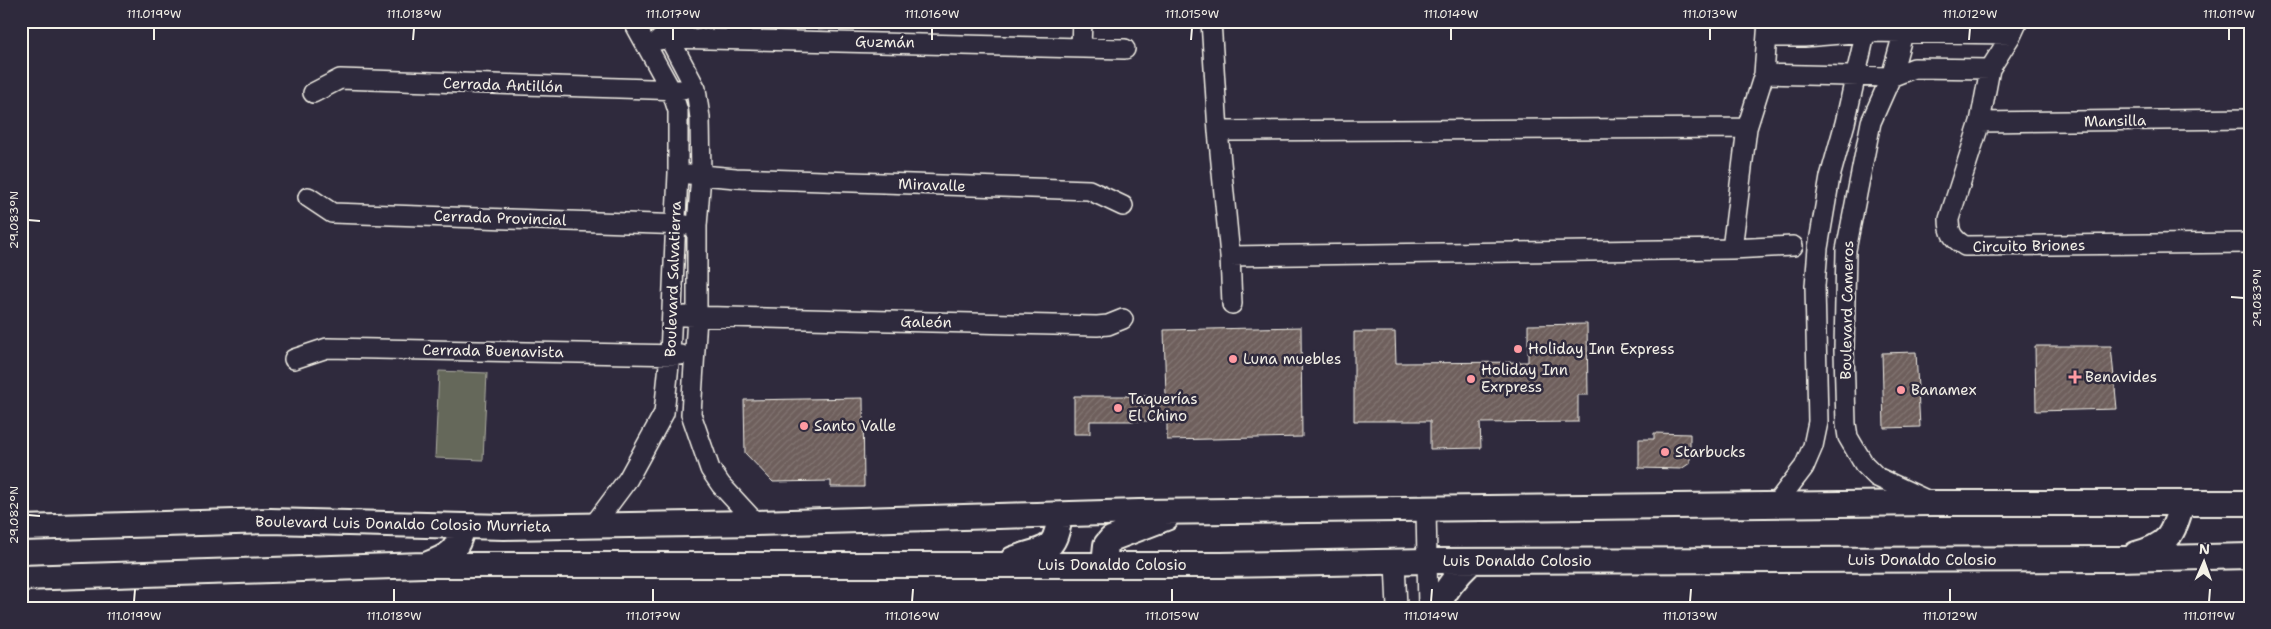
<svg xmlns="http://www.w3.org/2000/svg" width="2271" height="629" viewBox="0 0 2271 629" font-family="'Shantell Sans',sans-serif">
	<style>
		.grass { fill: #65685a; stroke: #acaca1 }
		.building { fill: url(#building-hatch); stroke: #f4f1e8 }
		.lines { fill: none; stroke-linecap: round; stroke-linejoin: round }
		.minor-casing { stroke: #f4f1e8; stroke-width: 22 }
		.major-casing { stroke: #f4f1e8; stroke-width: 28 }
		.minor { stroke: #2f2a3d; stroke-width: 19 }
		.major { stroke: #2f2a3d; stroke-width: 24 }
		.ticks { fill: none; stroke: #f4f1e8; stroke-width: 2 }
		.poi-dot { fill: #ff9aa2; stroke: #2f2a3d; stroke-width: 2 }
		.labels { text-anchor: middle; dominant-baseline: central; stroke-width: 5; stroke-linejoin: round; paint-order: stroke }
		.street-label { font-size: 15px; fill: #f4f1e8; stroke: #2f2a3d }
		.poi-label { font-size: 15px; fill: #f4f1e8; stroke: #2f2a3d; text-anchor: start }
		.neatline { fill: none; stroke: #f4f1e8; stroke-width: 2 }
		.ticks-label { font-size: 12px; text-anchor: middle; fill: #f4f1e8 }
	</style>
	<defs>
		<pattern id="building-hatch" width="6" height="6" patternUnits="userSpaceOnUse" patternTransform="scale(1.25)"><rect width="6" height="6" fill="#6e5f5c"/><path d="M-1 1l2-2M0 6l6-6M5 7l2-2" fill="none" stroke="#837673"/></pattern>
	</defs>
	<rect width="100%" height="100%" fill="#2f2a3d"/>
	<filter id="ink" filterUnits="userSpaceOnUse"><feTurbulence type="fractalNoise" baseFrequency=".02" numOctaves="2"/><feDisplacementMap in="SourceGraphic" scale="10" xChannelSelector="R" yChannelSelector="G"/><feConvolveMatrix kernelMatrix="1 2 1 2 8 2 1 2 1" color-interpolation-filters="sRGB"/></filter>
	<g filter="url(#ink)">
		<path class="grass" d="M439,371L487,373L483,460L435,458Z"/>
		<path class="building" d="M1587,324L1588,395H1578V422L1480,423L1481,448L1430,449V421H1354V332H1395L1396,363L1528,362V325Z
			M1301,327L1302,437L1167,440V421H1090V434H1074V396H1166L1164,330Z
			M2035,346H2111L2117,409L2036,411Z
			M1916,352L1920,427L1884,428L1882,353Z
			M863,398L864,487H831V481L773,482L745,453L744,400Z
			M1654,433L1690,434V463L1681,469L1639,468V439H1654Z"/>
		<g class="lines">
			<defs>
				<path id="minor" d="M660,21L696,89L700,118L701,175L697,226V317L691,414L710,469L721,485L756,523
					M1211,21L1218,131L1230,256L1232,304
					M1905,21L1903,34L1891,77L1871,122L1846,250L1844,350L1846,424L1848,437L1855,449L1864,464L1877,477L1931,502
					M2018,21L2012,34L1990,69L1980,122L1949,219C1949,233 1953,239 1965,246L2250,243
					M1768,37H1804L1865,32L2012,34
					M741,39L742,21
					M659,40L668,38L1125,49
					M1081,47L1082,21
					M1764,74L1891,77L1914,68L1990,69
					M313,93L340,79L681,90
					M1980,122L2250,119
					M1218,131L1747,128
					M689,174L736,178L1089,190L1123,206
					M308,197L332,213L686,225
					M1732,249L1747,128L1764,74L1768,21
					M1230,256L1732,249L1793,246
					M684,316L1097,326L1108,325L1123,319
					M294,359L327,348L681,355
					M1775,505L1804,467L1813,446L1818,422L1815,286L1818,248L1830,177L1845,123L1868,21
					M1426,509L1428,608
					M593,526L628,479L664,413L670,355L678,173V111L672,92L633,21
					M1395,562L1397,608"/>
				<path id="major" d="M21,528L270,521L504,527L756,523L1139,512L1932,503H2250
					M2136,554C2169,545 2172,536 2182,504
					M1013,559C1047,547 1055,553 1060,515
					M428,564C452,555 457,551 463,526
					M1104,564L1106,545L1111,539L1166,518
					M21,578L424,565H1221L1427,561L2117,559L2250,556
					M1437,608C1445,589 1456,576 1471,562"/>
			</defs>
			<use href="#minor" class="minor-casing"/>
			<use href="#major" class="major-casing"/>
			<use href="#minor" class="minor"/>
			<use href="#major" class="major"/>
		</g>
	</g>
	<path class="ticks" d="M154,40V28M413,40L414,28M673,40V28M932,40V28M1191,40L1192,28M1451,40V28M1710,40V28M1969,40L1970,28M2229,40V28M28,220L40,221M2231,297L2244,298M28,515L40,516M134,602L135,589M394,602V589M653,602V589M912,602L913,589M1172,602V589M1431,602L1432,589M1690,602L1691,589M1950,602V589M2209,602L2210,589"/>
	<g class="poi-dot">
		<circle cx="1518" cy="349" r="5"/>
		<circle cx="1233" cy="359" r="5"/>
		<path d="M2072.5 369.5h5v5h5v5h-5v5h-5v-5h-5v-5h5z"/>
		<circle cx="1471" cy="379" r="5"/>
		<circle cx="1901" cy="390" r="5"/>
		<circle cx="1118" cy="408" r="5"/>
		<circle cx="804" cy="426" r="5"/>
		<circle cx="1665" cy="452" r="5"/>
	</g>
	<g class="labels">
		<g class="street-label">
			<text transform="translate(885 42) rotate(1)">Guzmán</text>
			<text transform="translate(503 85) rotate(2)">Cerrada Antillón</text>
			<text transform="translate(2115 121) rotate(-1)">Mansilla</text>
			<text transform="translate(932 185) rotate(2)">Miravalle</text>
			<text transform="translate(500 218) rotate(2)">Cerrada Provincial</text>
			<text transform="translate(2029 246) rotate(-1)">Circuito Briones</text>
			<text transform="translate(673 279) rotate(-88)">Boulevard Salvatierra</text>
			<text transform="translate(1847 310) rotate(-89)">Boulevard Cameros</text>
			<text transform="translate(926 322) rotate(1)">Galeón</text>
			<text transform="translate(493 351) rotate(1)">Cerrada Buenavista</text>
			<text transform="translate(403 524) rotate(1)">Boulevard Luis Donaldo Colosio Murrieta</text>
			<text x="1922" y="560">Luis Donaldo Colosio</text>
			<text x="1517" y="561">Luis Donaldo Colosio</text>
			<text x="1112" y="565">Luis Donaldo Colosio</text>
		</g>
		<g class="poi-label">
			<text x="1528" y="349">Holiday Inn Express</text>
			<text x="1243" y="359">Luna muebles</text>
			<text x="1481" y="370">Holiday Inn<tspan x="1481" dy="17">Exrpress</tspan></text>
			<text x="2085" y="377">Benavides</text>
			<text x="1911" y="390">Banamex</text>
			<text x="1128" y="399">Taquerías<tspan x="1128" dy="17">El Chino</tspan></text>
			<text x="814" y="426">Santo Valle</text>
			<text x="1675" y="452">Starbucks</text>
		</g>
	</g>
	<rect width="2271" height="629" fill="none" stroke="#2f2a3d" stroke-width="55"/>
	<g transform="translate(2204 562) rotate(2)" stroke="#2f2a3d" stroke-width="4" paint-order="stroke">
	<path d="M0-4L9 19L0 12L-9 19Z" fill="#f4f1e8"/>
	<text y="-8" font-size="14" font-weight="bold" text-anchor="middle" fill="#f4f1e8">N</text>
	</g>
	<rect x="28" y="28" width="2216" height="574" class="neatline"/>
	<g class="ticks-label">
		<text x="154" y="18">111.019°W</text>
		<text x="414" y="18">111.018°W</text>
		<text x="673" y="18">111.017°W</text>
		<text x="932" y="18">111.016°W</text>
		<text x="1192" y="18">111.015°W</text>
		<text x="1451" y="18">111.014°W</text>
		<text x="1710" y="18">111.013°W</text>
		<text x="1970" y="18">111.012°W</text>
		<text x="2229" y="18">111.011°W</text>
		<text transform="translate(14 220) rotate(-90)" y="4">29.083°N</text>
		<text transform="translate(2257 298) rotate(-90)" y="4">29.083°N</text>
		<text transform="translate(14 515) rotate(-90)" y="4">29.082°N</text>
		<text x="134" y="620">111.019°W</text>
		<text x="394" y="620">111.018°W</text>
		<text x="653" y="620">111.017°W</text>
		<text x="912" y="620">111.016°W</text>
		<text x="1172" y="620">111.015°W</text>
		<text x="1431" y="620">111.014°W</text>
		<text x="1690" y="620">111.013°W</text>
		<text x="1950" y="620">111.012°W</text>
		<text x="2209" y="620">111.011°W</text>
	</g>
</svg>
